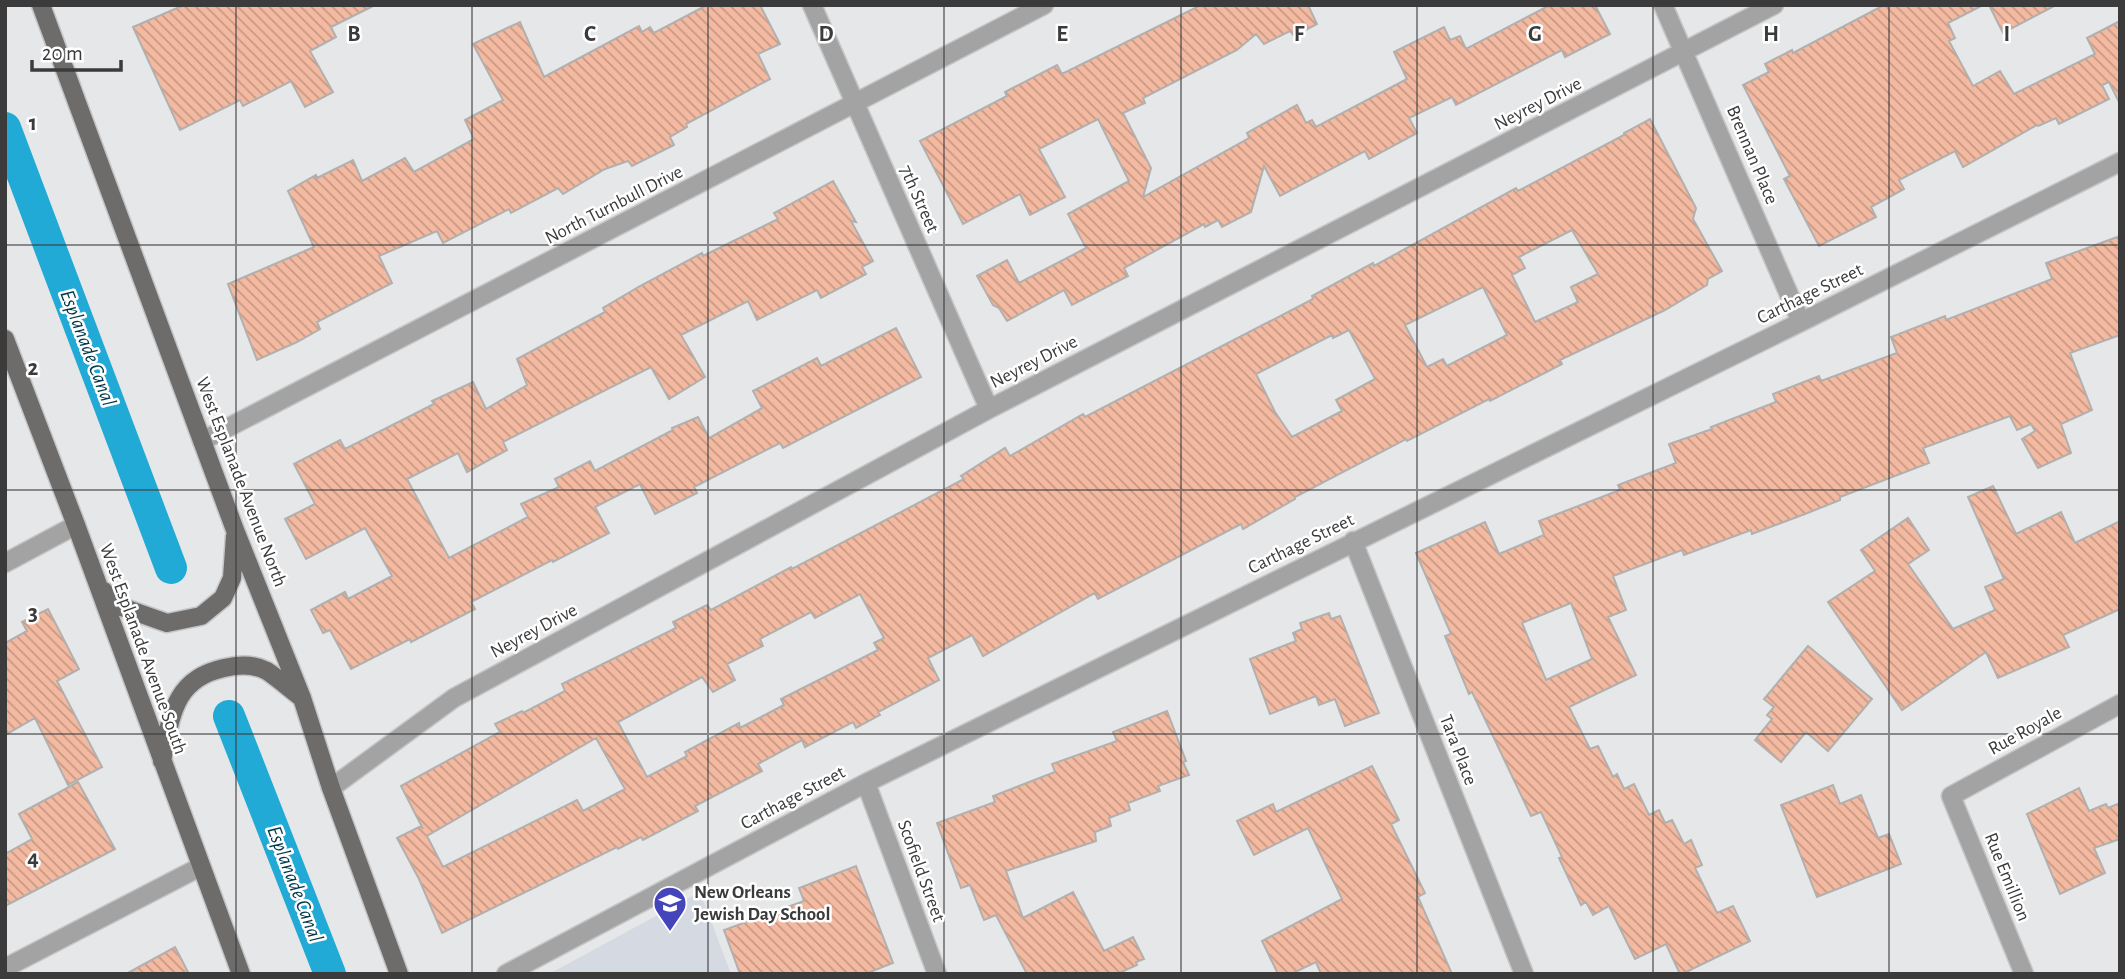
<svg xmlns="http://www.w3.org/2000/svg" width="2125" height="979" viewBox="0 0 2125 979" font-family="'Alegreya Sans',sans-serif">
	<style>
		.built { fill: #d5dae2 }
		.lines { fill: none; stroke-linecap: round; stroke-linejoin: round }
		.canal { stroke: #22aad7; stroke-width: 32 }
		.building { fill: url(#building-back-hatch); stroke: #b1b0af; stroke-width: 2; fill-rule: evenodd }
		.minor-casing { stroke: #c4c5c6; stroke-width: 21 }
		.major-casing { stroke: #c4c5c6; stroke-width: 21 }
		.minor { stroke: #a4a3a3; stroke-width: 18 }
		.major { stroke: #6d6c6b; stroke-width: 18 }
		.grid { fill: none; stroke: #3b3b3c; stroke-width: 2; stroke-opacity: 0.55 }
		.labels { text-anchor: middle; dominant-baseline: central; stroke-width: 5; stroke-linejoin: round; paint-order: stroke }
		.street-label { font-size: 19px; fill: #3b3b3c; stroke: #fff }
		.poi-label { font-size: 19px; font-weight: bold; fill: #3b3b3c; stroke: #fff; text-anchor: start }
		.water-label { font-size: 21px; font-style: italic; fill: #00394b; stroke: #fff }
		.grid-label { font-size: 23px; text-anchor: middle; font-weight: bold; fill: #3b3b3c; stroke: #fff; stroke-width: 5; stroke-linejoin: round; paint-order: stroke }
	</style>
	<defs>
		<pattern id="building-back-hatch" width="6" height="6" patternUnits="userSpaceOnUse" patternTransform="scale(1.75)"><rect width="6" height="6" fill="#f4baa1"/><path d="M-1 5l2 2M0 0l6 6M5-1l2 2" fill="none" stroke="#c79884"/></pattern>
	</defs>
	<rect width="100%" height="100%" fill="#e6e7e8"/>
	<path class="built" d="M700,892L731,974H549Z"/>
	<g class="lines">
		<path class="canal" d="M5,128L171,568
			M229,716L330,974"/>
	</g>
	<path class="building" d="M184,5H375L331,27L336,37L310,51L333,92L305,107L291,81L243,106L240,100L180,130L133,27Z
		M707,5H760L780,44L758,54L770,79L686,124L687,127L670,137L674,145L632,166L628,161L605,169L563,194L558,188L511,213L509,209L443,243L437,231L379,256L392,283L317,322L320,329L297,342L257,360L228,284L314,247L288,191L316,175L317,178L353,160L362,181L405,158L414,172L474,139L465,120L503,100L473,44L520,22L544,77L639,26L642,32L650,27L654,33Z
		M1201,5H1308L1317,24L1294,36L1290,31L1264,44L1256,34L1237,50L1143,98L1145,103L1123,113L1151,168L1143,197L1249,138L1247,133L1297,105L1306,123L1312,120L1316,127L1407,79L1394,52L1444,27L1450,40L1460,36L1466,49L1550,5H1595L1610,34L1565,57L1562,50L1456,105L1452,97L1409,118L1417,133L1369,159L1365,151L1280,196L1264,166L1251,212L1222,227L1218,220L1205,227L1204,224L1124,268L1128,276L1072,305L1064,290L1007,321L999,308L993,305L977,276L1007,260L1019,283L1086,248L1068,214L1129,181L1098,119L1039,149L1065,197L1030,215L1020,194L963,224L920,141L1007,96L1005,92L1057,65L1062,74Z
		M1884,5H1983L1948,23L1955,38L1949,41L1973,86L2000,71L2014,94L2095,54L2087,38L2120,21V104L2109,82L2102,85L2109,99L2059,124L2056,118L2038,126L2037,125L1963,167L1955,151L1899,180L1904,189L1871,207L1876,217L1819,246L1784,179L1790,176L1743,85L1769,72L1765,64L1792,50L1793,53Z
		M1989,5H2056L2003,33Z
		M1650,119L1696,208L1693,219L1722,271L1708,279L1707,285L1665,310L1560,360L1562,364L1490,401L1489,399L1407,441L1406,439L1295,497V499L1243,529L1241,524L1098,599L1095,593L983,656L972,635L928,658L939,680L878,712L880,715L856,728L853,722L805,747L802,740L758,764L762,771L695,806L698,811L643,840L641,837L618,849L617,847L442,933L419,879L397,838L421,826L423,829L401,786L500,732L495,724L522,711L523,713L565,691L562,684L676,628L673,622L707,605L711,610L791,567L792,569L964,479L961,476L1005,448L1010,456L1083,414L1085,417L1313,299L1312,296L1373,263L1374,266L1516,188L1518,191L1624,135V133ZM1572,230L1598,274L1571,287L1578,302L1535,322L1512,275L1525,268L1519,257ZM1483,287L1507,335L1447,366L1443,359L1427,367L1405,325ZM1349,330L1375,379L1336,400L1342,411L1292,437L1275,412L1256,374L1332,335L1333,338ZM860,594L884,638L874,643L878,650L781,699L784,705L740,728L739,723L685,752L687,756L647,777L618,722L702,677L713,692L735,680L727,664L763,646L760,639L811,612L815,618ZM596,738L625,789L583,811L577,800L443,867L427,836Z
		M833,181L856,222L851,221L873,261L862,267L866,274L821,298L817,290L757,320L748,301L681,335L705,377L669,399L651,367L503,442L507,450L467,472L458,453L407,479L449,558L528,517L521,504L559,487L555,479L590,461L595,471L673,430L672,428L698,417L709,438L762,408L753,391L817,358L821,366L896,328L921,377L783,448L780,443L694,487L697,493L655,514L640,484L595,507L609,533L553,562L552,560L471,602L475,609L411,642L410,639L351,669L330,630L323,633L311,610L345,592L348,599L392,576L365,528L306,559L285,519L315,504L294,464L340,440L345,449L434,404L432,401L473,382L486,409L527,385L517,359L605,312L603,308L640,286L702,253L703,256L778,219L774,213Z
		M2120,236V335L2070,353L2092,410L2061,424L2071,453L2038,468L2022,439L2035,431L2031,424L2017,430L2010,416L1923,448L1929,463L1840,497V500L1805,514L1752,534L1751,530L1684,555L1682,550L1613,576L1626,610L1608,617L1636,675L1569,707L1590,749L1598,746L1613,777L1617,774L1624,789L1634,784L1649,815L1659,810L1665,823L1672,820L1684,844L1691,840L1702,865L1695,868L1717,913L1733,906L1750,941L1682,974H1680L1666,944L1635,959L1609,906L1593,915L1586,902L1581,905L1559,858L1562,857L1541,812L1531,816L1472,692L1469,694L1445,636L1451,634L1416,553L1485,522L1499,554L1544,535L1539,521L1620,490L1618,485L1676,463L1669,444L1712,429L1711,427L1776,402L1773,394L1819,376L1821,381L1897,353L1891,337L1945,316L1946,320L2052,279L2046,263ZM1571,603L1592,659L1546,680L1522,623Z
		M1993,486L2016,534L2061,512L2075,543L2120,521V609L2063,635L2069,647L1998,678L1986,652L1902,710L1828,602L1875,571L1861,550L1908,518L1929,550L1908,564L1953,629L1995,610L1985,587L2004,579L1968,497Z
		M48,609L79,669L57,681L102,767L68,785L35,718L5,735V643L27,631L22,622Z
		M1329,613L1331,619L1340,616L1379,713L1345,726L1335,699L1319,705L1316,696L1270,714L1250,659L1296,641L1293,633L1302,629L1300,623Z
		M1808,646L1872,699L1828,751L1806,732L1781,762L1755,740L1772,719L1767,715L1774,707L1764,699Z
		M1167,711L1186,761L1183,762L1189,775L1158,786L1160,791L1128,803L1130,810L1109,818L1111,826L1095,832L1096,841L1006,871L1023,918L1073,892L1104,951L1133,937L1144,959L1136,962L1137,965L1117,974H1027L996,915L984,920L970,885L961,888L937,823L995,802L993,796L1055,772L1052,764L1117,741L1113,732Z
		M1372,766L1399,820L1391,824L1425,893L1418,897L1452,974H1321L1316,962L1291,974H1278L1262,941L1342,899L1308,828L1254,855L1237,821L1273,804L1276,812Z
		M78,782L115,849L5,906V854L32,839L19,814Z
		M1833,785L1840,804L1861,795L1878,838L1889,834L1901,864L1817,897L1781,805Z
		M2079,788L2089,811L2106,804L2108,808L2120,803V839L2094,848L2105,873L2060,894L2027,814Z
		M856,866L893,963L865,974H740L724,930L804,901L799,888Z
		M175,947L189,974H126Z"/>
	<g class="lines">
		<defs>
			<path id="minor" d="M812,5L989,409
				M1663,5L1801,322
				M202,441L1044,5
				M1353,541L1524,974
				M5,563L76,525
				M866,783L937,974
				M331,788L454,698L989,409L1774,5
				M5,968L200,867
				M506,974L866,783L1801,322L2120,162
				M2024,974L1951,796L2120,704"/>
			<path id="major" d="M41,5L235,530L302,698L331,788L399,974
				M5,339L76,525L241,974
				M104,591L113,604L167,623L201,616L223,598L232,578L235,536
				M162,761C171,717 173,679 224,668C237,665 254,664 267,671C279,679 290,689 302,698"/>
		</defs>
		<use href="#minor" class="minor-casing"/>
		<use href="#major" class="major-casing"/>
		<use href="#minor" class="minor"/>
		<use href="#major" class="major"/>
	</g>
	<path class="grid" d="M236,5V974M472,5V974M708,5V974M944,5V974M1181,5V974M1417,5V974M1653,5V974M1889,5V974M5,245H2120M5,490H2120M5,734H2120"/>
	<defs>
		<symbol id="school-pin" viewBox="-11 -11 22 30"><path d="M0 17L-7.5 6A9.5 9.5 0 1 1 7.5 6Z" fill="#4445ba" stroke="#fff"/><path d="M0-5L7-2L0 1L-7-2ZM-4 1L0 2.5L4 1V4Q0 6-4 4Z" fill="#fff"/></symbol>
	</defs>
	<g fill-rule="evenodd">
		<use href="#school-pin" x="651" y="884" width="38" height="52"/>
	</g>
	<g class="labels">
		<g class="street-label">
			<text transform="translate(1538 104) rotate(-27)">Neyrey Drive</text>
			<text transform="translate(1752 155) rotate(67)">Brennan Place</text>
			<text transform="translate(919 199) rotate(66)">7th Street</text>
			<text transform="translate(614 205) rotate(-27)">North Turnbull Drive</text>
			<text transform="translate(1810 294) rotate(-26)">Carthage Street</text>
			<text transform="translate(1034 362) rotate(-27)">Neyrey Drive</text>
			<text transform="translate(241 482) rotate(69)">West Esplanade Avenue North</text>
			<text transform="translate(1301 544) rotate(-26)">Carthage Street</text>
			<text transform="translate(534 631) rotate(-28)">Neyrey Drive</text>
			<text transform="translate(143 649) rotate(70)">West Esplanade Avenue South</text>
			<text transform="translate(2025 731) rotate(-29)">Rue Royale</text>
			<text transform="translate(1458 750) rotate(69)">Tara Place</text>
			<text transform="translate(793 798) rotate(-28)">Carthage Street</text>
			<text transform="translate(921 871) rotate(70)">Scofield Street</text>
			<text transform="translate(2007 877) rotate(68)">Rue Emillion</text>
		</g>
		<g class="poi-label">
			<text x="694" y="892">New Orleans<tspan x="694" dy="22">Jewish Day School</tspan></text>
		</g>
		<g class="water-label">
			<text transform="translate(88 348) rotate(69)">Esplanade Canal</text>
			<text transform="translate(295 884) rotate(69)">Esplanade Canal</text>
		</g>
	</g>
	<g class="grid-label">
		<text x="354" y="41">B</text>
		<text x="590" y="41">C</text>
		<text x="826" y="41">D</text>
		<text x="1062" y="41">E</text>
		<text x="1299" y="41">F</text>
		<text x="1535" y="41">G</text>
		<text x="1771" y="41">H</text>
		<text x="2007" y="41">I</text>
		<text x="33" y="130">1</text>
		<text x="33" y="375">2</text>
		<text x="33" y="620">3</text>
		<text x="33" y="865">4</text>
	</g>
	<rect width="2125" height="979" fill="none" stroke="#3b3b3c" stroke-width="14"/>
	<path d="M32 60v10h89v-10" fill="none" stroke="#3b3b3c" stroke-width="3.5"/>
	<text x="42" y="60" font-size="21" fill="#3b3b3c" stroke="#ffffff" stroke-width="5" paint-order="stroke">20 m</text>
</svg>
